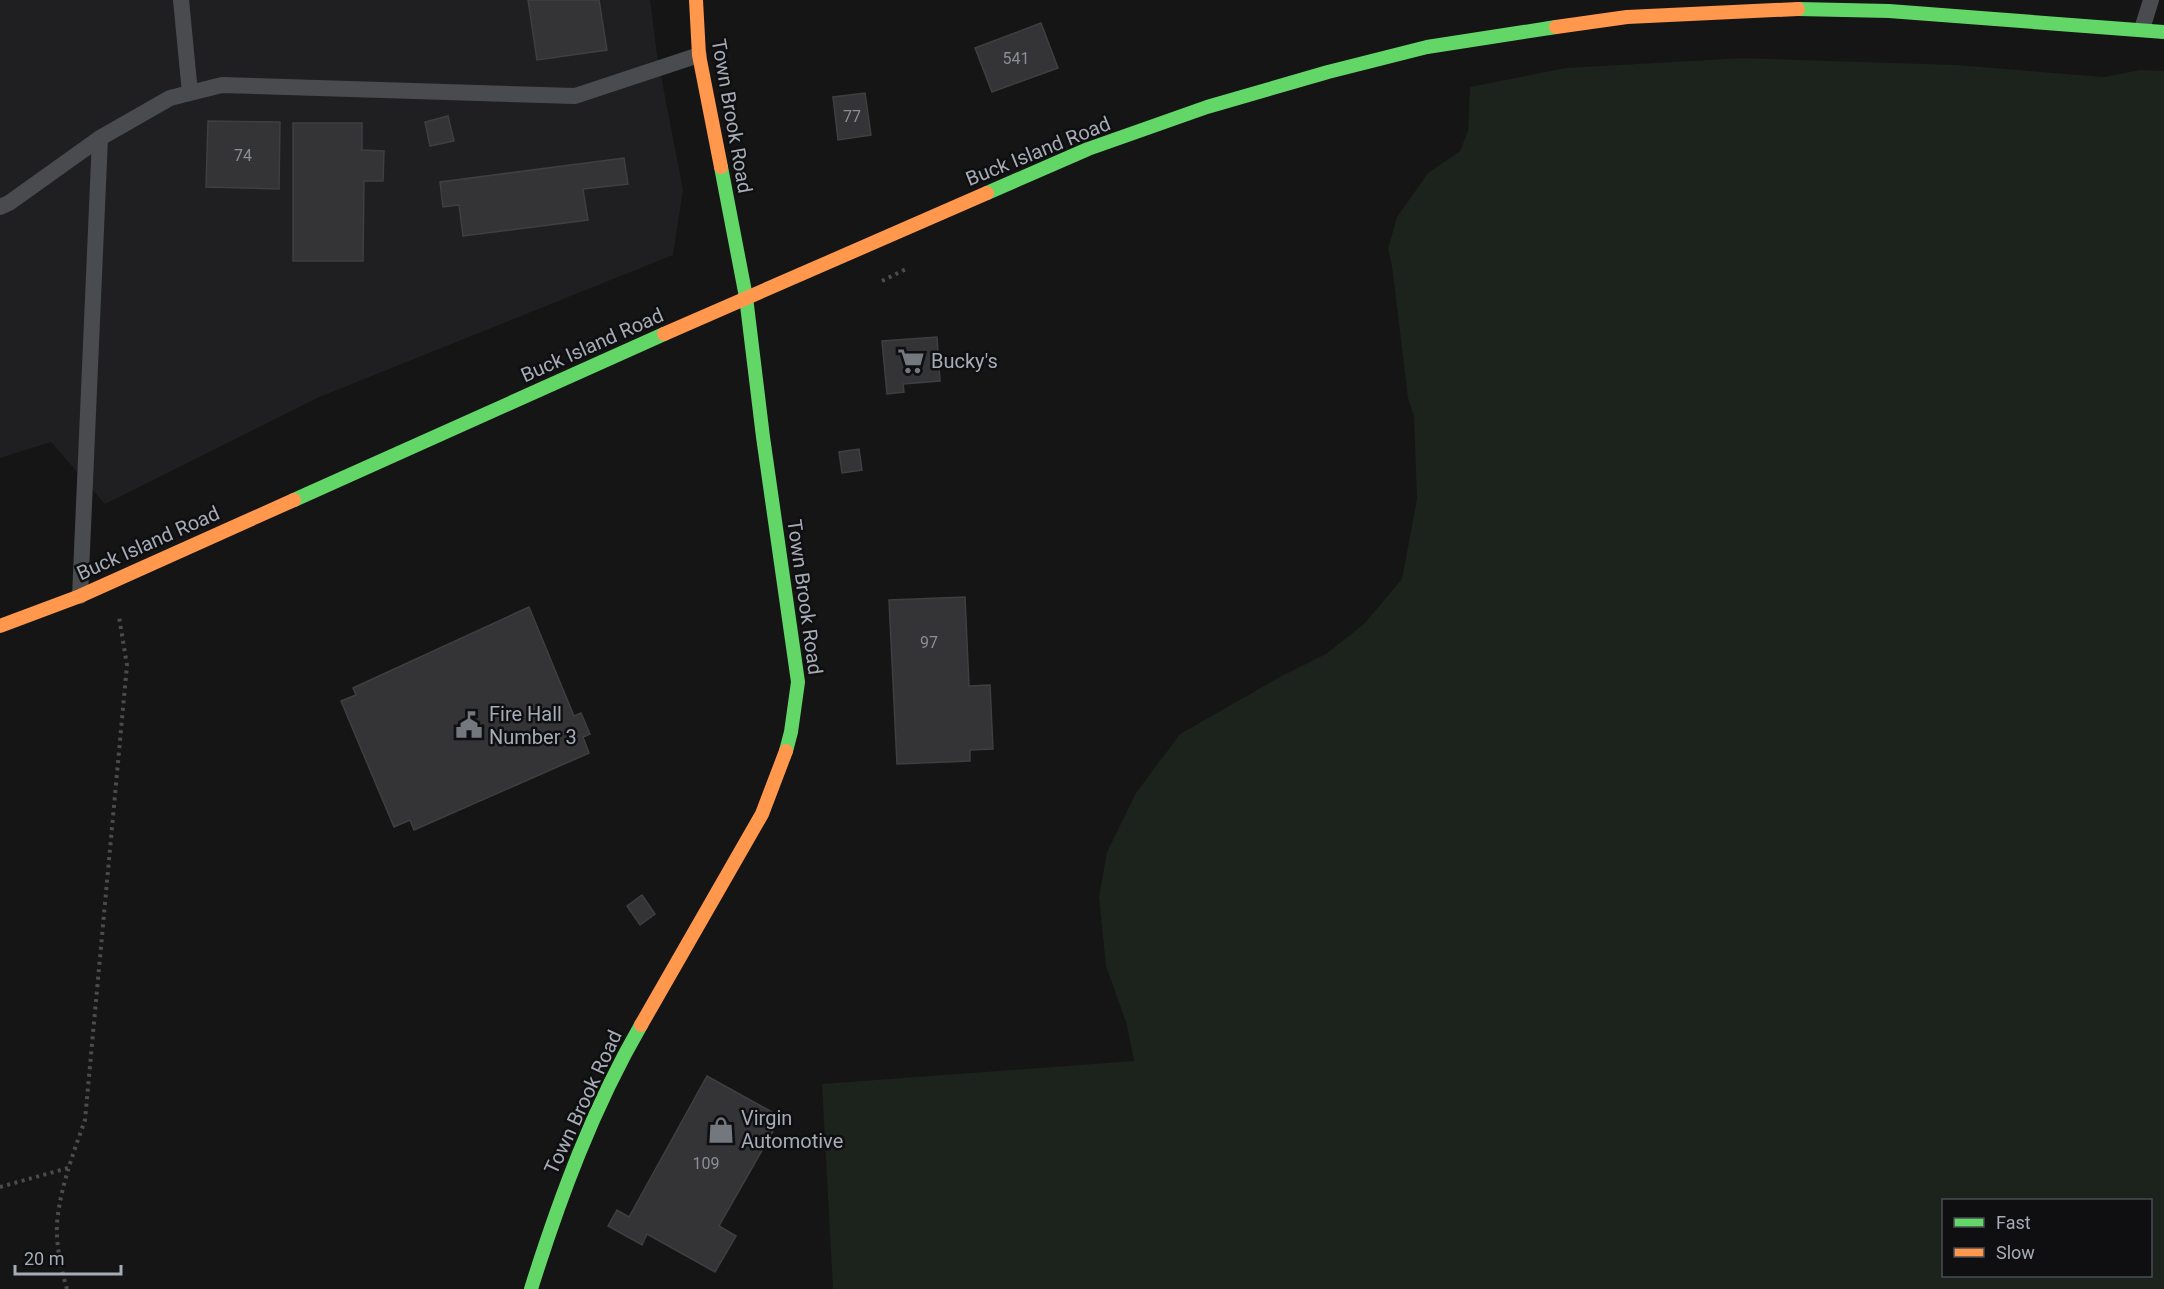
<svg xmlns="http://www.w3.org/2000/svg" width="2164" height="1289" viewBox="0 0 2164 1289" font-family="Roboto,sans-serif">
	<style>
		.built { fill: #1f1f21 }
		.green { fill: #1c221c; fill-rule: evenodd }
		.building { fill: #343436; stroke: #3d3f41; stroke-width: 1.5 }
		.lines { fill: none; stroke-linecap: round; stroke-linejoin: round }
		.path { stroke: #4b4c50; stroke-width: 4; stroke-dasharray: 3 4.5; stroke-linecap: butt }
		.lane { stroke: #494b4e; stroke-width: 16 }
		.fast { stroke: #63d668; stroke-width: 14 }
		.slow { stroke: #ff974d; stroke-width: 14 }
		.labels { text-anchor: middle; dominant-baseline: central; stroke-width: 5; stroke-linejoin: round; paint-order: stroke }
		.number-label { font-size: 16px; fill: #8a8e96 }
		.street-label { font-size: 20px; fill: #a6acb6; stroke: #0f0f11 }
		.poi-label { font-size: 20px; fill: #a6acb6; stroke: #0f0f11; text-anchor: start }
	</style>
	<rect width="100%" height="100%" fill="#151515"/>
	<path class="built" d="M0,0H650L657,55L683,190L673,255L317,398L105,504L51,442L0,458Z"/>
	<path class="green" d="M1743,58L1956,65L2104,77L2140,70L2164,71V1289H833L822,1084L1134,1061L1127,1025L1106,966L1099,897L1107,852L1136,793L1180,734L1278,678L1326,654L1364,624L1402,579L1417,499L1414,416L1408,398L1392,266L1388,249L1397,217L1428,173L1460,151L1468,131L1470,87L1566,68ZM1944,1200H2150V1276H1944Z"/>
	<path class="building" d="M528,0H599L607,50L537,60Z
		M1041,23L1058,68L992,92L975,48Z
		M865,93L871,135L838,140L833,97Z
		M448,116L454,141L430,146L425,122Z
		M208,121L280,122L279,189L206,187Z
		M293,123H362V150L384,151L383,181H364L363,261H293Z
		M624,158L628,184L583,189L588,220L463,236L459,205L443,207L440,182Z
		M937,337L940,381L903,384L904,392L887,394L882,341Z
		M859,449L862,470L842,473L839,452Z
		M965,597L969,686L990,685L993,749L970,750V761L897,764L889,600Z
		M529,607L574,716L581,713L590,734L583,737L589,753L414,830L410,820L394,827L341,701L356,695L353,688Z
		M642,895L655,914L640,925L627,906Z
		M707,1076L781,1117L719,1226L736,1236L715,1272L647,1234L642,1245L608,1226L617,1210L629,1217Z"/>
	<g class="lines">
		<path class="path" d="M882,281L908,268
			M0,1187L68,1168
			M67,1289C61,1269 56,1245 57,1224C60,1188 73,1154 85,1120L127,665L119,617"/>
		<path class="lane" d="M181,0L190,93
			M2142,29L2151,0
			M0,207L9,203L100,138L170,98L222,85L575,96L699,55
			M80,596L100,138"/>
		<path class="fast" d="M1798,9L1889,11L2164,32
			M721,167L746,297L763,437L798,682L791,732L786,751
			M987,193L1088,149L1207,107L1328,72L1427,47L1556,27
			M294,500L664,334
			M531,1289C560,1197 593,1108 641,1025"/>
		<path class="slow" d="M696,0L699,55L721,167
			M1556,27L1627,17L1798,9
			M664,334L987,193
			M0,626L80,596L294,500
			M641,1025L762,814L786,751"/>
	</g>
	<defs>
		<symbol id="supermarket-bare" viewBox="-9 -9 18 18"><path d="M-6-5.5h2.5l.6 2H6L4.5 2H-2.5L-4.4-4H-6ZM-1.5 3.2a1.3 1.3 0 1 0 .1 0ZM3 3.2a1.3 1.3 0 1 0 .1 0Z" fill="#73777e" stroke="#0f0f11" stroke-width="2.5" paint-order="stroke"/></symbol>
		<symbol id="civic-bare" viewBox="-9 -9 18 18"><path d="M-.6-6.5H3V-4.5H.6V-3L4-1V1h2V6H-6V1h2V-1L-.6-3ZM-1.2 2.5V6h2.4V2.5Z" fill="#73777e" stroke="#0f0f11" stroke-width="2.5" paint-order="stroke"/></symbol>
		<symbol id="shop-bare" viewBox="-9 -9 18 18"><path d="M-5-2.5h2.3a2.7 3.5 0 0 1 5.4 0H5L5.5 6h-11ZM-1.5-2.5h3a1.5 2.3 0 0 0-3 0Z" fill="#73777e" stroke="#0f0f11" stroke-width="2.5" paint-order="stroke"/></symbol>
	</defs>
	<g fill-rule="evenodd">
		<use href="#supermarket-bare" x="892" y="342" width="38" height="38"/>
		<use href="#civic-bare" x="450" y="706" width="38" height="38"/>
		<use href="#shop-bare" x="702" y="1111" width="38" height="38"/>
	</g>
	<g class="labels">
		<g class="number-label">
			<text x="1016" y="58">541</text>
			<text x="852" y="116">77</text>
			<text x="243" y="155">74</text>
			<text x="929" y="642">97</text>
			<text x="706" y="1163">109</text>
		</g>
		<g class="street-label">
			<text transform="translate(732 116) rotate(80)">Town Brook Road</text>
			<text transform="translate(1038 151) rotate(-22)">Buck Island Road</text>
			<text transform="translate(592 345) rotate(-24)">Buck Island Road</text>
			<text transform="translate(148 543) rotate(-24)">Buck Island Road</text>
			<text transform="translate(805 597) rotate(82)">Town Brook Road</text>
			<text transform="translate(583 1102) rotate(-65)">Town Brook Road</text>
		</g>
		<g class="poi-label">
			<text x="931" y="361">Bucky's</text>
			<text x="489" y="714">Fire Hall<tspan x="489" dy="23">Number 3</tspan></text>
			<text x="741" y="1118">Virgin<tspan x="741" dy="23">Automotive</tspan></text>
		</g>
	</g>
	<rect x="1942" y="1199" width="210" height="78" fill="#0f0f11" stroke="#4b4e53" stroke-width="1.5"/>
	<rect x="1954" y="1218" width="30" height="9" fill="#63d668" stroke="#4b4e53" stroke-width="1.5"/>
	<text x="1996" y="1229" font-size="18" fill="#a6acb6">Fast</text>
	<rect x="1954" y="1248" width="30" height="9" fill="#ff974d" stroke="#4b4e53" stroke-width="1.5"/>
	<text x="1996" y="1259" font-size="18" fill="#a6acb6">Slow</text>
	<path d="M15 1265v9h106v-9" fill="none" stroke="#a6acb6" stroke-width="3"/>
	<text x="24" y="1265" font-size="18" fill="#a6acb6" stroke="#0f0f11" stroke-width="4.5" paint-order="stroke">20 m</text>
</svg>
